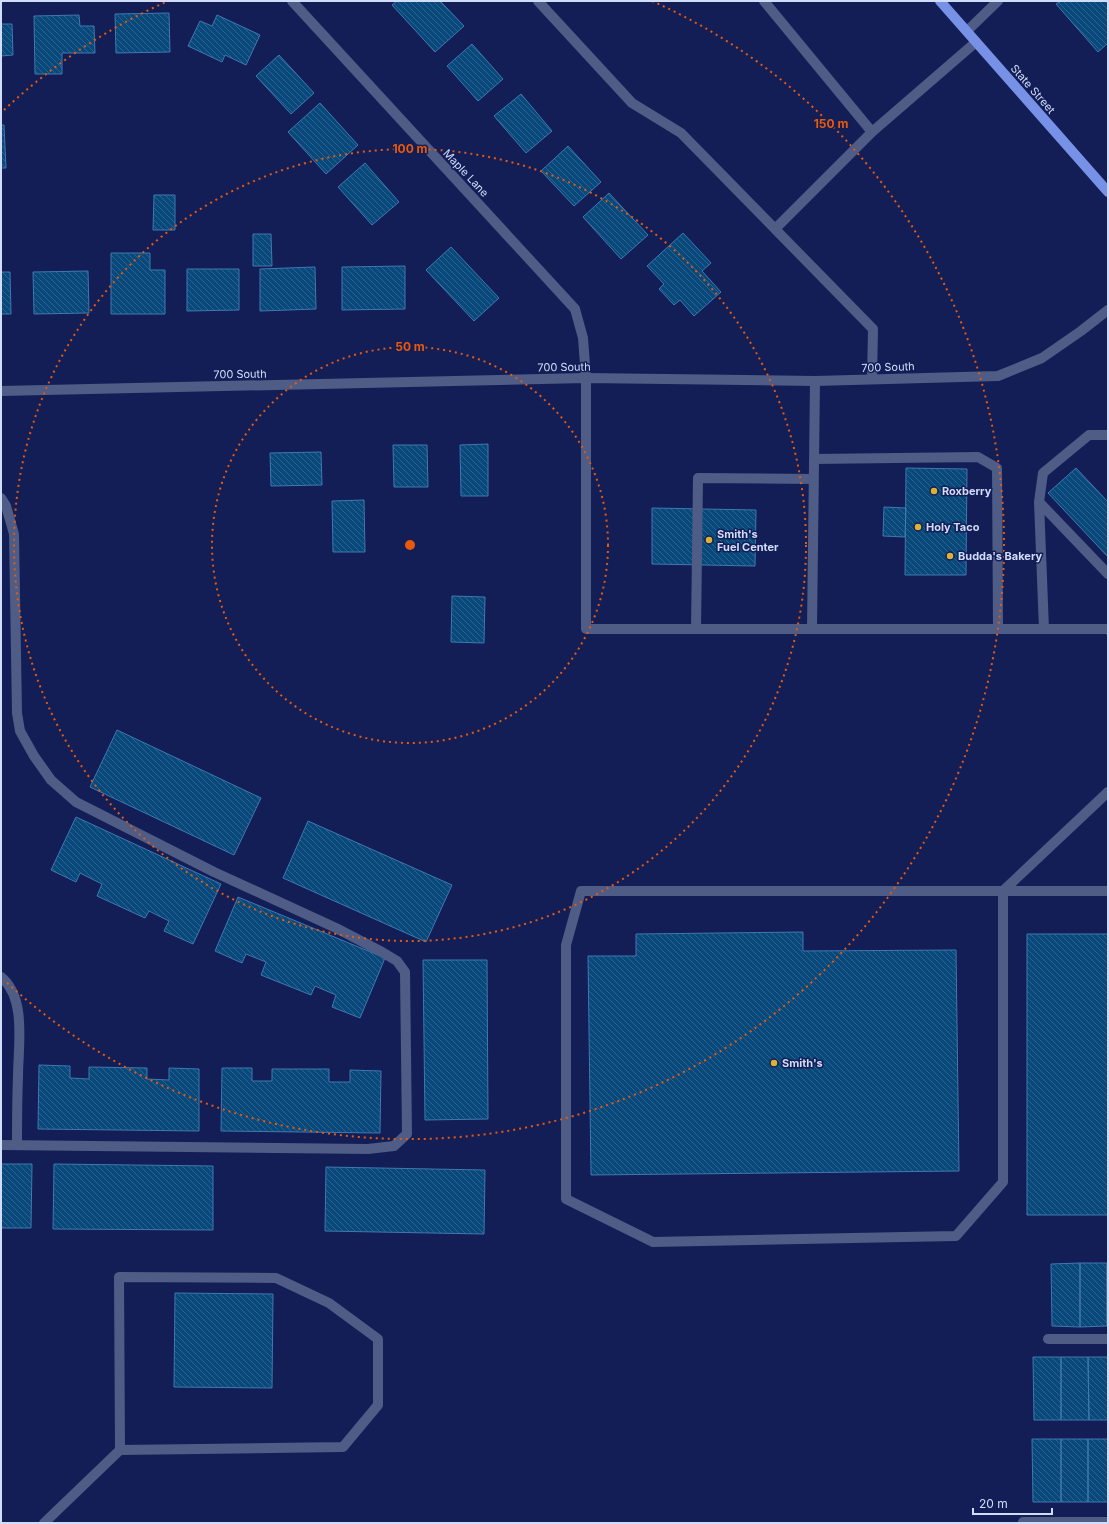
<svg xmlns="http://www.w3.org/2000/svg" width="1109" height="1524" viewBox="0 0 1109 1524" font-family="Inter,sans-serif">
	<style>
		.building { fill: url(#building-back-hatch); stroke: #4078af }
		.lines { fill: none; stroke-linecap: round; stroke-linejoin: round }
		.service { stroke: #4f5c85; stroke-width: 10 }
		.minor { stroke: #4f5c85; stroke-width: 10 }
		.tertiary { stroke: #4f5c85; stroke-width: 10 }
		.primary { stroke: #7791e6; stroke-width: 10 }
		.ring { fill: none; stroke: #e8590c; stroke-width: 2; stroke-dasharray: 2 4 }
		.poi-dot { fill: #dcb233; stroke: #131e57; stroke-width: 1.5 }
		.labels { text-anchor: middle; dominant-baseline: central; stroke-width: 3; stroke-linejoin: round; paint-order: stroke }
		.street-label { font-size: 11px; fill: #d1dcf9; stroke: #131e57 }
		.poi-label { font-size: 11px; font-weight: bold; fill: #d1dcf9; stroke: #131e57; text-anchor: start }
		.centre { fill: #e8590c; stroke: #131e57; stroke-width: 2 }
		.ring-label { font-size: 12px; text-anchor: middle; font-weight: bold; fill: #e8590c; stroke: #131e57; stroke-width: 3; stroke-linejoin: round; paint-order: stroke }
	</style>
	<defs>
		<pattern id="building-back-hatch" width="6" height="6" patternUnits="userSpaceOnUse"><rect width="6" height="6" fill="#08487a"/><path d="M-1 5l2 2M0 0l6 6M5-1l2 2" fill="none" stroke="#2b628e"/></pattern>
	</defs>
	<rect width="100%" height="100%" fill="#131e57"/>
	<path class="building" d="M397,1H440L464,26L435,52L392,5Z
		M1061,1H1108V43L1098,52L1056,4Z
		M169,13L170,52L116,53L115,14Z
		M79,15L80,26H94L95,53H62V74H35L34,16Z
		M217,15L260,35L246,65L225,55L222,62L188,46L200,21L212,26Z
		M1,24H12L13,55L1,56Z
		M472,44L503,79L478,101L447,66Z
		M279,55L314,93L291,114L256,76Z
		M521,94L552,131L526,153L494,116Z
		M320,103L358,145L326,174L288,132Z
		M1,125H4L6,168H1Z
		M568,146L601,182L574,206L541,171Z
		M365,163L399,202L372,225L338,187Z
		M609,193L648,235L621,259L583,217Z
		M154,195H175V230H153Z
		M683,233L711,263L702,271L721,292L694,316L680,300L674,305L659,289L664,284L647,266Z
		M253,234H271L272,266H253Z
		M451,247L499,298L474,321L426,270Z
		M111,253H150V270H165V314H111Z
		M405,266V309L342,310V267Z
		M315,267L316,309L260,311V269Z
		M187,269H239V310L187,311Z
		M88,271L89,313L34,314L33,272Z
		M1,272H10L11,314H1Z
		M488,444V496H461L460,445Z
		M393,445H427L428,487H394Z
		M321,452L322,485L271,486L270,453Z
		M906,468L967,469L966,575H905Z
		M1076,468L1108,502V557L1048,493Z
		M364,500L365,552H333L332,501Z
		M884,507L906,508L905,537L883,536Z
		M652,508L756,510L755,566L652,564Z
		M452,596L485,597L484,643L451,642Z
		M117,730L261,798L234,855L90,787Z
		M76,817L221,884L193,944L164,931L169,921L149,911L145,918L97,896L102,884L80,873L76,882L51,870Z
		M308,821L452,885L426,942L283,878Z
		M238,897L385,958L360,1018L332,1007L336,995L315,986L311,995L261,975L266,962L246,954L242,963L215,951Z
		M803,932V951L956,950L959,1171L591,1175L588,956H636V934Z
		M1027,934H1108V1215H1027Z
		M423,960H487L488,1119L425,1120Z
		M39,1065L70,1066V1078L89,1079V1067L147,1068V1079L169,1080V1068L199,1069V1131L38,1129Z
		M222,1068H252V1081H272V1069H329V1082H350V1070L381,1071L380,1133L221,1131Z
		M1,1164H32L31,1228H1Z
		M54,1164L213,1166V1230L53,1229Z
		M326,1167L485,1170L484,1234L325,1231Z
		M1080,1263V1327L1052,1326L1051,1264Z
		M1080,1263H1107V1326L1080,1327Z
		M1107,1263H1108V1326H1107Z
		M175,1293L273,1294L272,1388L174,1387Z
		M1033,1357H1061V1420H1034Z
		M1061,1357H1088L1089,1420H1061Z
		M1088,1357H1108V1420H1089Z
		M1032,1439H1061V1502H1033Z
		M1061,1439H1088V1502H1061Z
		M1088,1439H1108V1502H1088Z"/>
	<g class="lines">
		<path class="service" d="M538,1L632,103L681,133L873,329L872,379
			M764,1L872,132L976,42
			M967,31L998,1
			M775,229L872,132
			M586,378V629H1107L1108,630
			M1108,435H1089L1043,473L1039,502L1108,574
			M814,459L978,457L997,468L998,629
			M1,498L6,506L14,534L17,713L20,731L34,756L51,780L76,802L214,872L336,928L382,952L397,961L405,972L407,1134L394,1146L368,1149L1,1145
			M1039,502L1044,629
			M696,629L698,478L813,479
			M812,629L815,381
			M1108,792L1003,891V1182L956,1236L653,1242L566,1199V945L581,891H1108
			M1,977C27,998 18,1047 18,1077C17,1100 17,1122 17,1145
			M119,1277L276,1278L329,1303L378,1339V1405L343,1447L120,1450Z
			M44,1523L120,1450"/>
		<path class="minor" d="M292,1L575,309L583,338L586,378
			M1048,1339H1108
			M1023,1522H1108"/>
		<path class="tertiary" d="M1,391L586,378L815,381L998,376L1042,358L1081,331L1108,310"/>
		<path class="primary" d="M940,1L1108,192"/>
	</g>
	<g class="ring">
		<circle cx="410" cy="545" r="198"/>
		<circle cx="410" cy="545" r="396"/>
		<path d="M4 110A595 595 0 0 1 168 1M652 1A595 595 0 1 1 4 980"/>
	</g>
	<g class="poi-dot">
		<circle cx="934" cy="491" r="4"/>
		<circle cx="918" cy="527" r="4"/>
		<circle cx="709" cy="540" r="4"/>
		<circle cx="950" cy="556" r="4"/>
		<circle cx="774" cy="1063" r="4"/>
	</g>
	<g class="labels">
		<g class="street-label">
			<text transform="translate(1033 89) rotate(49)">State Street</text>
			<text transform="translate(466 173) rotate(47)">Maple Lane</text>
			<text transform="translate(564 367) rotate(-1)">700 South</text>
			<text transform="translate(888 367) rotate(-2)">700 South</text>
			<text transform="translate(240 374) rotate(-1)">700 South</text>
		</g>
		<g class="poi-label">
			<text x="942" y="491">Roxberry</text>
			<text x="926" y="527">Holy Taco</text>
			<text x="717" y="534">Smith's<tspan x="717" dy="13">Fuel Center</tspan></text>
			<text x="958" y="556">Budda's Bakery</text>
			<text x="782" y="1063">Smith's</text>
		</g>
	</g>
	<circle cx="410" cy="545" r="6" class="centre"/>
	<g class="ring-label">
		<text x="831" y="128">150 m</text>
		<text x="410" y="153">100 m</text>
		<text x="410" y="351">50 m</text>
	</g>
	<rect width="1109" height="1524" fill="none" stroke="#d1dcf9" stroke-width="4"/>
	<path d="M973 1508v6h79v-6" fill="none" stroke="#d1dcf9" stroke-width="2"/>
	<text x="979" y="1508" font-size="12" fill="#d1dcf9" stroke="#131e57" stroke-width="3" paint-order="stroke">20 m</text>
</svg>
